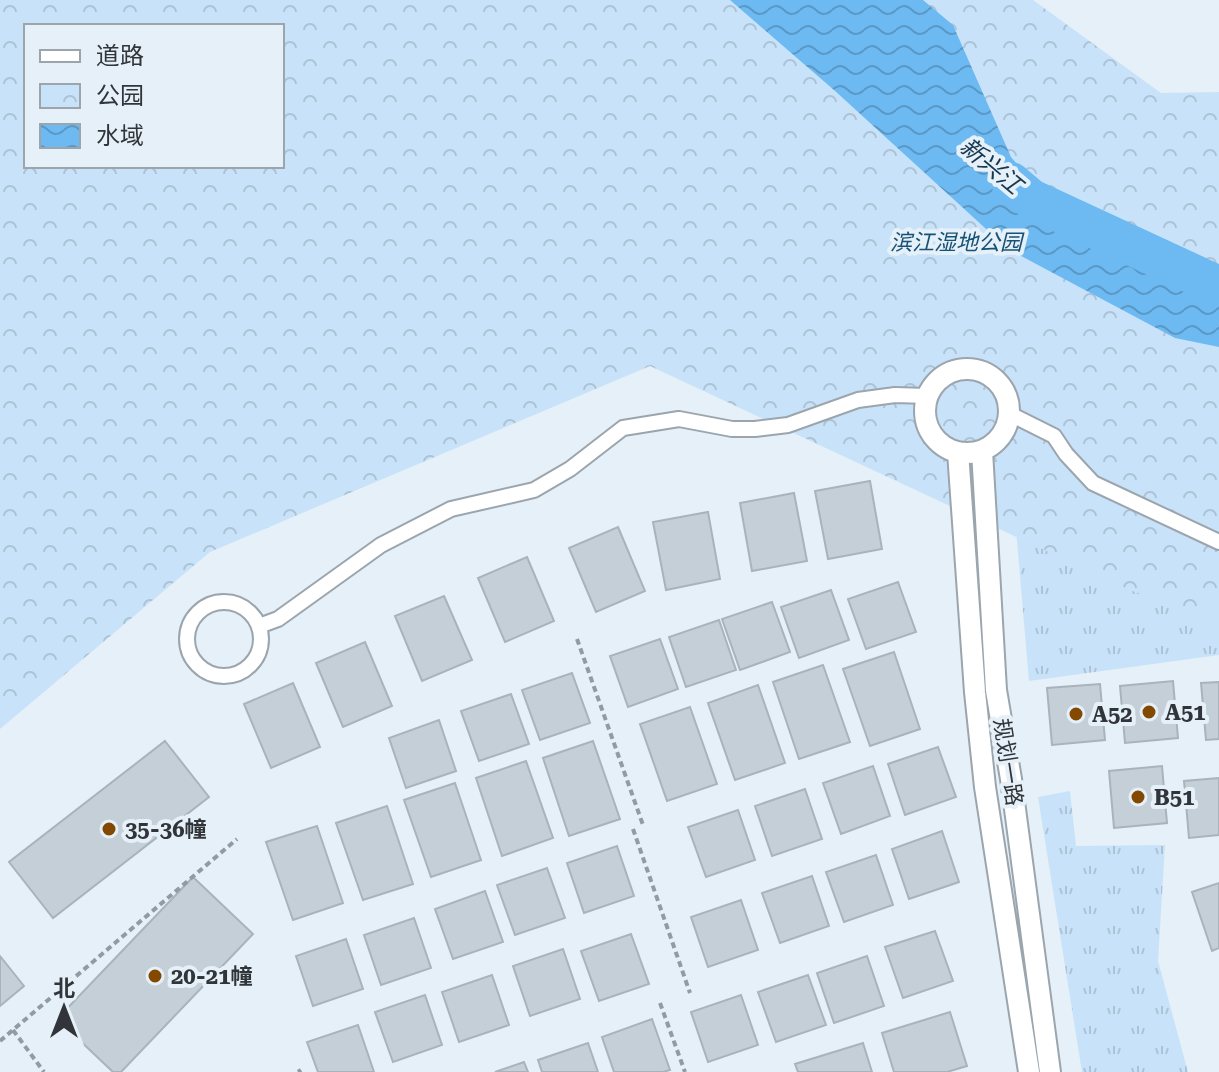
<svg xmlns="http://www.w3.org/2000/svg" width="1219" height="1072" viewBox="0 0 1219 1072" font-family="'Roboto Serif','Noto Sans SC',serif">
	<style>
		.grass { fill: url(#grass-tufts) }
		.park { fill: url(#park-crowns); fill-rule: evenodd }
		.water { fill: url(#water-waves) }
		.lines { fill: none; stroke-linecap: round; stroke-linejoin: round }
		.river { stroke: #6dbaf2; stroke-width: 40 }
		.building { fill: #c5cfd8; stroke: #a9b3bb; stroke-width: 2 }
		.pedestrian-casing { stroke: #9ba5ad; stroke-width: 18 }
		.minor-casing { stroke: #9ba5ad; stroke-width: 24 }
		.path { stroke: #939ba1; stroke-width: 4; stroke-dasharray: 6 4; stroke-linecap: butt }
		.pedestrian { stroke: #fff; stroke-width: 14 }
		.minor { stroke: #fff; stroke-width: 20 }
		.poi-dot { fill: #844900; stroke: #e5f0f8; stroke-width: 3 }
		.labels { text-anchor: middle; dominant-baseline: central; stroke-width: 8; stroke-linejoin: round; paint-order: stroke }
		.park-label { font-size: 22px; font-style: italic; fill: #175176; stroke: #e5f0f8 }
		.poi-label { font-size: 22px; font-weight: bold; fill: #313539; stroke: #e5f0f8; text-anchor: start }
		.street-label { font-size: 22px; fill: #313539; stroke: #e5f0f8 }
		.water-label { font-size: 24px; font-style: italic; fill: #16374e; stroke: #e5f0f8 }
	</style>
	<defs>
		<pattern id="grass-tufts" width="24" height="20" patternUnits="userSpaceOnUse" patternTransform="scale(2)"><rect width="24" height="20" fill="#c8e3f9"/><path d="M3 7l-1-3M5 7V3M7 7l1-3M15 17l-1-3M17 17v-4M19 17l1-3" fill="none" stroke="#acc3d6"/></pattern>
		<pattern id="park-crowns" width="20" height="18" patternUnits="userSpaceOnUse" patternTransform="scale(2)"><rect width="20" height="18" fill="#c8e3f9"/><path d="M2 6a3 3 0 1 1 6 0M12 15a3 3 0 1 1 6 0" fill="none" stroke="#acc3d6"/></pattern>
		<pattern id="water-waves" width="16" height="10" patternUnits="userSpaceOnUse" patternTransform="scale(2)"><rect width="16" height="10" fill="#6dbaf2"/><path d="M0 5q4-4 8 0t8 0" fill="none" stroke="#5a98c5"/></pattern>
	</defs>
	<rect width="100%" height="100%" fill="#e5f0f8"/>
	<path class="grass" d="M1009,448L1219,552V655L1029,681Z
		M1070,791L1076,846L1165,845L1158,961L1188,1072H1082L1038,797Z"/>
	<path class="park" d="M0,0H1033L1161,93L1219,92V618L1132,591L650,366L210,552L0,729ZM26,26H282V166H26Z"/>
	<path class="water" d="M730,0H923L953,25L1011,157L1082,241L1155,274L1219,278V347L1175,338L1008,249L834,90Z"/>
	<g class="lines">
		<path class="river" d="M1011,182L1031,199L1219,286"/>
	</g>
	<path class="building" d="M870,481L882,549L828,559L815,491Z
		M794,493L807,561L752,571L740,503Z
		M708,512L720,579L666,590L653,522Z
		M618,527L645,591L596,612L569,548Z
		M527,557L554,621L505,642L478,578Z
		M898,582L916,632L866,649L848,599Z
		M831,590L849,640L799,658L781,607Z
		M444,596L472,660L422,681L395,616Z
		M772,602L790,652L740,670L722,619Z
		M719,620L736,670L686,687L669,637Z
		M660,639L678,689L628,707L610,656Z
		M365,642L392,706L343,727L316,663Z
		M894,652L920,729L870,746L843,669Z
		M823,665L850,742L799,759L773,682Z
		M572,673L590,723L540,740L522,690Z
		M1173,681L1178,738L1125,743L1120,686Z
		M1219,682V739L1206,740L1201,683Z
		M293,683L320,747L271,768L244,704Z
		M1100,684L1105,740L1052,745L1047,688Z
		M758,685L785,763L735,780L708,703Z
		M511,694L529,744L479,761L461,711Z
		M690,707L717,784L667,801L640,724Z
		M439,720L456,771L406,788L389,738Z
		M165,741L209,797L53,918L9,862Z
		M593,741L620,819L569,836L543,758Z
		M938,747L956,797L905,815L888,764Z
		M526,761L553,838L502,856L476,778Z
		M873,766L890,816L841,834L823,783Z
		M1162,766L1167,823L1114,828L1109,771Z
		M1219,778V835L1189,838L1184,781Z
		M455,783L481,860L431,877L404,800Z
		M805,789L822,839L772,856L755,806Z
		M387,806L413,884L363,900L336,823Z
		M738,810L755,860L706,877L688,827Z
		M317,826L343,903L293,920L266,842Z
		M942,831L959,882L909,899L892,849Z
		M617,846L634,896L584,913L567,863Z
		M876,855L893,905L844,922L826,872Z
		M547,868L565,918L515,935L497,885Z
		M812,876L829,926L780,943L762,893Z
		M193,877L253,934L121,1072H113L57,1019Z
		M1219,883V948L1212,951L1192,892Z
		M485,891L503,942L453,959L435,909Z
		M741,900L758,950L708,967L691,917Z
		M414,918L431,968L381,985L364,935Z
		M935,931L953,981L903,998L885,947Z
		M631,934L649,984L599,1001L581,951Z
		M346,939L363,989L313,1006L296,956Z
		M563,949L580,999L530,1016L513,966Z
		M0,956L24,986L0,1006Z
		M867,956L884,1006L834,1023L817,973Z
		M492,975L509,1025L459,1042L442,992Z
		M808,975L826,1025L776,1042L758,992Z
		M425,995L442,1045L393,1062L375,1012Z
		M741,995L758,1045L708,1062L691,1012Z
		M950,1012L967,1066L947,1072H894L882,1033Z
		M652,1019L670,1070L663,1072H614L602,1037Z
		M358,1025L374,1072H318L307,1042Z
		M588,1043L598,1072H542L538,1060Z
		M863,1043L872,1072H798L795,1064Z
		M524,1062L528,1072H495Z"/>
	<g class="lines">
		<defs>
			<path id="pedestrian" d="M1010,414L1054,436L1066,454L1093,483L1219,542
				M187 639a37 37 0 1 1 74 0a37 37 0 1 1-74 0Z
				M259,626L278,619L381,545L451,509L534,490L570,469L623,428L679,419L732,429H755L788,425L858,400L895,395L927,396"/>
			<path id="minor" d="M925 411a42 42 0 1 1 84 0a42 42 0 1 1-84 0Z
				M982,451L996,690L1011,779L1050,1072
				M958,452L975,692L985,787L1029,1072"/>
		</defs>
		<use href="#pedestrian" class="pedestrian-casing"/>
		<use href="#minor" class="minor-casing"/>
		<path class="path" d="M577,639L643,825
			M633,829L690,993
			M660,1003L685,1072
			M13,1030L44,1072
			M0,1041L237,839
			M298,1072L301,1070"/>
		<use href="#pedestrian" class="pedestrian"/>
		<use href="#minor" class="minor"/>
	</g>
	<g class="poi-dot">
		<circle cx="1149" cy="712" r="8"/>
		<circle cx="1076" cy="714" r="8"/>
		<circle cx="1138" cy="797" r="8"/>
		<circle cx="109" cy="829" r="8"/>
		<circle cx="155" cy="976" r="8"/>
	</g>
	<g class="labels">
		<g class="park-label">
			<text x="956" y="242">滨江湿地公园</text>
		</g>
		<g class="poi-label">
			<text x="1165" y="712">A51</text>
			<text x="1092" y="714">A52</text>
			<text x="1154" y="797">B51</text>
			<text x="125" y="829">35-36幢</text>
			<text x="171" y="976">20-21幢</text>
		</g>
		<g class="street-label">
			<text transform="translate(1008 762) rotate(81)">规划一路</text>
		</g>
		<g class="water-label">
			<text transform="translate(991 166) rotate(40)">新兴江</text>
		</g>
	</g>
	<rect x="24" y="24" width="260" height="144" fill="#e5f0f8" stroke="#9da5ac" stroke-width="2"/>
	<rect x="40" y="50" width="40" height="12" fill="#ffffff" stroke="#9da5ac" stroke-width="2"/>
	<text x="96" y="64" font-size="24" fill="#313539">道路</text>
	<rect x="40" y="84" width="40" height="24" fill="url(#park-crowns)" stroke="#9da5ac" stroke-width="2"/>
	<text x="96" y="104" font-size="24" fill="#313539">公园</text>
	<rect x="40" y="124" width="40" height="24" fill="url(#water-waves)" stroke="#9da5ac" stroke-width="2"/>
	<text x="96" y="144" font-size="24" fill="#313539">水域</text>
	<g transform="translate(64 1008)" stroke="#e5f0f8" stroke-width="6" paint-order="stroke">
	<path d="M0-6L14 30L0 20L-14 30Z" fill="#313539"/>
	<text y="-12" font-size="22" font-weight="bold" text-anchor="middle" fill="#313539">北</text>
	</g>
</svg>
